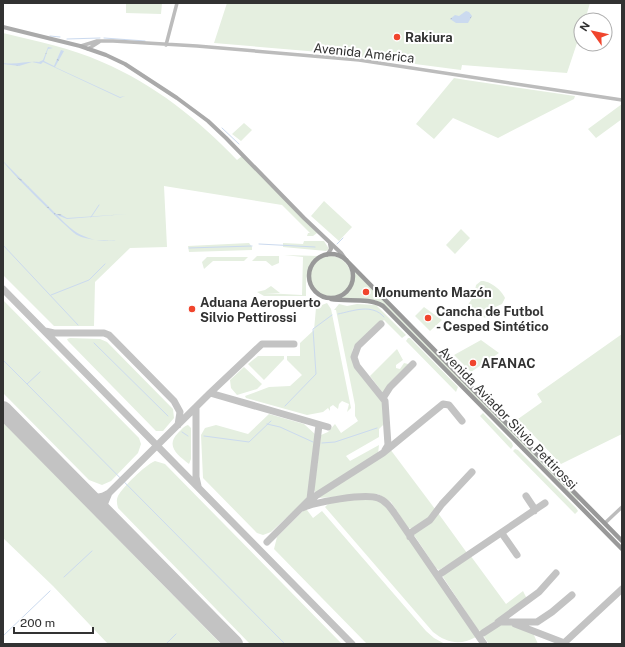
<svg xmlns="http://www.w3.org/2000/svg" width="625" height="647" viewBox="0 0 625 647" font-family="'Public Sans',sans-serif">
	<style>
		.green { fill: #e5efe0 }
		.water { fill: url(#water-ripples) }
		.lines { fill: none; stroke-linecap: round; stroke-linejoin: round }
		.stream { stroke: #cbdaef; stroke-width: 1 }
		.taxiway { stroke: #c3c3c3; stroke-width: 7 }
		.runway { stroke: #c3c3c3; stroke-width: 18 }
		.secondary { stroke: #bcbcbc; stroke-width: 3.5 }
		.primary { stroke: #aaa; stroke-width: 4 }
		.highway { stroke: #999; stroke-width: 4.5 }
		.poi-dot { fill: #f0452d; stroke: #fff; stroke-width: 1.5 }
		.labels { text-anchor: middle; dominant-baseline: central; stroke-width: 4; stroke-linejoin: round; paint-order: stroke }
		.poi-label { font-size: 13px; font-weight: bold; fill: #323232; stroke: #fff; text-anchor: start }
		.street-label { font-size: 13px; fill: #323232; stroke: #fff }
	</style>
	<defs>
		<pattern id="water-ripples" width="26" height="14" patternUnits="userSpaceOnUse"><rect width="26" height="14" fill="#cbdaef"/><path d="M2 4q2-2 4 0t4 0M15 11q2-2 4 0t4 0" fill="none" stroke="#afbccd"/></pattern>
	</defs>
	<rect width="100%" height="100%" fill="#fff"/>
	<path class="green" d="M126,3H162L161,14L126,13Z
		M227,3H590L585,20H581V31L567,73L462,65L461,70L331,53L214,43Z
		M3,33C36,41 71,48 102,62C154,84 199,120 237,160L242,156L317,233L313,236H307L308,233H310L282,205L164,186L167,247L130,248L95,282L94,326H54L3,275Z
		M454,78L466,80L575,96L574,99L498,138L453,118L434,139L416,124Z
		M622,104V119L596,138L588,129Z
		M244,123L252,130L241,141L232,134Z
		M324,201L352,227L339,241L311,216Z
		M461,229L470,238L455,254L446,245Z
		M304,241H324L329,249L326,251L283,247V243L303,244Z
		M249,243L252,247V250L189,252L188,246Z
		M284,255L318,256C305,267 306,280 306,296H264L257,292L265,290L271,286L280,293H265L302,295L303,257Z
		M257,256H279V263L272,266L266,261H252Z
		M309 277a21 21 0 1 1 42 0a21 21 0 1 1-42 0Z
		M207,257H248L244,261H213L204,269L202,262Z
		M353,270L578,498V501L384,305L375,300L340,299C351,292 356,283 353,270Z
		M481,281C489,280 502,290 505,298L502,304L493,308L485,318L467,306L474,296L476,285Z
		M3,300L139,438L141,444L138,453L111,481L102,485L89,480L3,393Z
		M327,303L331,309L351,408L347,412L349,404L342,401L339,404L338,409L333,405L330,407V411L328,408L323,412L307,415L246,398L245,396L269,387L290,386L302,375L287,360V356H300V343L314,330L316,308H304L317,307Z
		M339,304L347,306L357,304L376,305L406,335L402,338L384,320L353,348C348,371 372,382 381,399C384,406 383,417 384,424L379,429V437L346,456L350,461L379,445L378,454L316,493L314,490L321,435L328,432L335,424L341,433L358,421L355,416V405L336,310H334Z
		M424,307L442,320L430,331L415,316Z
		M622,334V434L561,464L518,419L542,402L537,394Z
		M70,338L100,339L107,342L173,409L174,418L163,431H156L68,341L67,339Z
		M408,338H410L458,387L456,392L406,341Z
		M481,340L499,353L471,372L454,355Z
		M397,349L403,360L396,365V368L400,369L404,363L408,364V366L383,393L370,376Z
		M258,356H284V359L264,380L248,364Z
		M244,367L262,384L257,389L237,395L231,388L230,380Z
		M483,413L512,443L513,446L511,449L480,416Z
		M269,414L304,424L316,435L317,438L310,496L271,532L263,535L257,533L203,478L201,435L205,428L216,425L248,434Z
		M3,422L221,644H108L53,586L3,538Z
		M188,425L191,428V459L189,464C178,455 165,446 178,433C181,430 184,426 188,425Z
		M390,449L435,509C429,517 420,531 408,528L391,502L378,494L318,498L320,494Z
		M515,449L518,450L576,508L578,511L575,514L513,451Z
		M155,461L165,464L342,644H250L118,508C117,504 116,500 118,496C123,487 145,465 155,461Z
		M372,499L381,502L390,511L476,637C460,646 447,643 433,632L325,507L331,501Z
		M304,510H307L313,518L322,511L426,631L434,638L445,644H367L274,549L277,537Z
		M438,513L467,553L439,570L436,568L414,535L415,532Z
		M470,555L506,604L523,591L527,599L481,631L478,630L443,577L445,572Z
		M503,623H511L533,633L538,644H489L484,637L486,633Z"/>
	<path class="water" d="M466,11L469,12L472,16L468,23H456L450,19L455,15L459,16Z
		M48,47L53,48L48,49L44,61L54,66L61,50L64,51L55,67L120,97L125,96L120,98L43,62L41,64L32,62L19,66L3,64V63C17,65 26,61 39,62L43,60Z
		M3,161L56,214H60L67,218L127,214L67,219L57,215C71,230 82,239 104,241C109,241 112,240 116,241C105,240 88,241 77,235C70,231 6,168 3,161Z"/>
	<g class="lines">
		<path class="stream" d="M50,36L60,37
			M104,38L145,41
			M67,39L100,38
			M222,128L239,144
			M91,217L99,205
			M259,244L315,247
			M337,244L343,238
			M3,245L78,325
			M189,248L252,246
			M51,295L89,280L105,264
			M338,314C353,311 372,303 384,317
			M94,343L168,416
			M3,360L27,384L40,372
			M27,384L285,644
			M285,406L316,374L313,329L332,315
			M267,424L280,427L313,442
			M182,432L188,436
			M204,436L249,442L271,421
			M322,443L335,442L377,428
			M64,577L92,551
			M3,636L50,591
			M166,644L176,634"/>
		<path class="taxiway" d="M3,289L352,644
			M381,324L358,346L354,357L357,366L385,401L388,445L385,450
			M45,331L54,333H104L109,335L174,401L180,412L178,425
			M210,393L262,344H294
			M383,398L390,387L413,364
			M196,407V477L198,486
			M85,493C94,499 101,498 109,493L104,505L106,514
			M109,493L210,393L328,427
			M526,496L534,508V511
			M307,504L317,495L383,453L443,404L449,405L462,421
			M302,508C316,502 364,493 378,498C387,501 392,510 397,517L484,644
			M503,532V535L517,555
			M410,537L412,532L430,520L442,504L472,472
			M267,542L310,499L319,425
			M440,574L545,503
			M498,622L539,592L556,573
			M515,624L567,644
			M483,633L500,622H537L552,612L572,595
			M564,643L622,589"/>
		<path class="runway" d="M3,410L234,644"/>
		<path class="secondary" d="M166,45L177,3
			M81,46L97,41H113L197,46L359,60L622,100
			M88,49L99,42
			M605,523L622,507"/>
		<path class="primary" d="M3,27L80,46L106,55L125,64L177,98L208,121L226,138L304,218L341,253L346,260
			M327,255L331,249L330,244"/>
		<path class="highway" d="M309 276a22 22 0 1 1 44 0a22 22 0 1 1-44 0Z
			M349,263L622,541
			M331,299C347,302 369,297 383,306L622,549"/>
	</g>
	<g class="poi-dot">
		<circle cx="397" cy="37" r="4"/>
		<circle cx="366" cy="292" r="4"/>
		<circle cx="192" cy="309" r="4"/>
		<circle cx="428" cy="318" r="4"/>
		<circle cx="473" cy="363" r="4"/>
	</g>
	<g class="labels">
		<g class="poi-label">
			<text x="405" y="37">Rakiura</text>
			<text x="374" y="292">Monumento Mazón</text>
			<text x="200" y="302">Aduana Aeropuerto<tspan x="200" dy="15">Silvio Pettirossi</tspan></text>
			<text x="436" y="311">Cancha de Futbol<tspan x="436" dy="15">- Cesped Sintético</tspan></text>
			<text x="481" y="363">AFANAC</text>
		</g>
		<g class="street-label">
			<text transform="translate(364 53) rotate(6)">Avenida América</text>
			<text transform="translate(508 418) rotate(46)">Avenida Aviador Silvio Pettirossi</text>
		</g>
	</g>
	<rect width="625" height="647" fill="none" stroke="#323232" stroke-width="8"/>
	<g transform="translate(593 32) rotate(303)"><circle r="19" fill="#ffffff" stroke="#adadad"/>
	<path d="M0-3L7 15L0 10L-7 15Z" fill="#f0452d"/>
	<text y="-6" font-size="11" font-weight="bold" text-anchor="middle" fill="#323232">N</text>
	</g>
	<path d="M14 627v6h79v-6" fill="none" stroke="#323232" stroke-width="2"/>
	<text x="20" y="627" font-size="12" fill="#323232" stroke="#ffffff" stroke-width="3" paint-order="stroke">200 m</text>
</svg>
